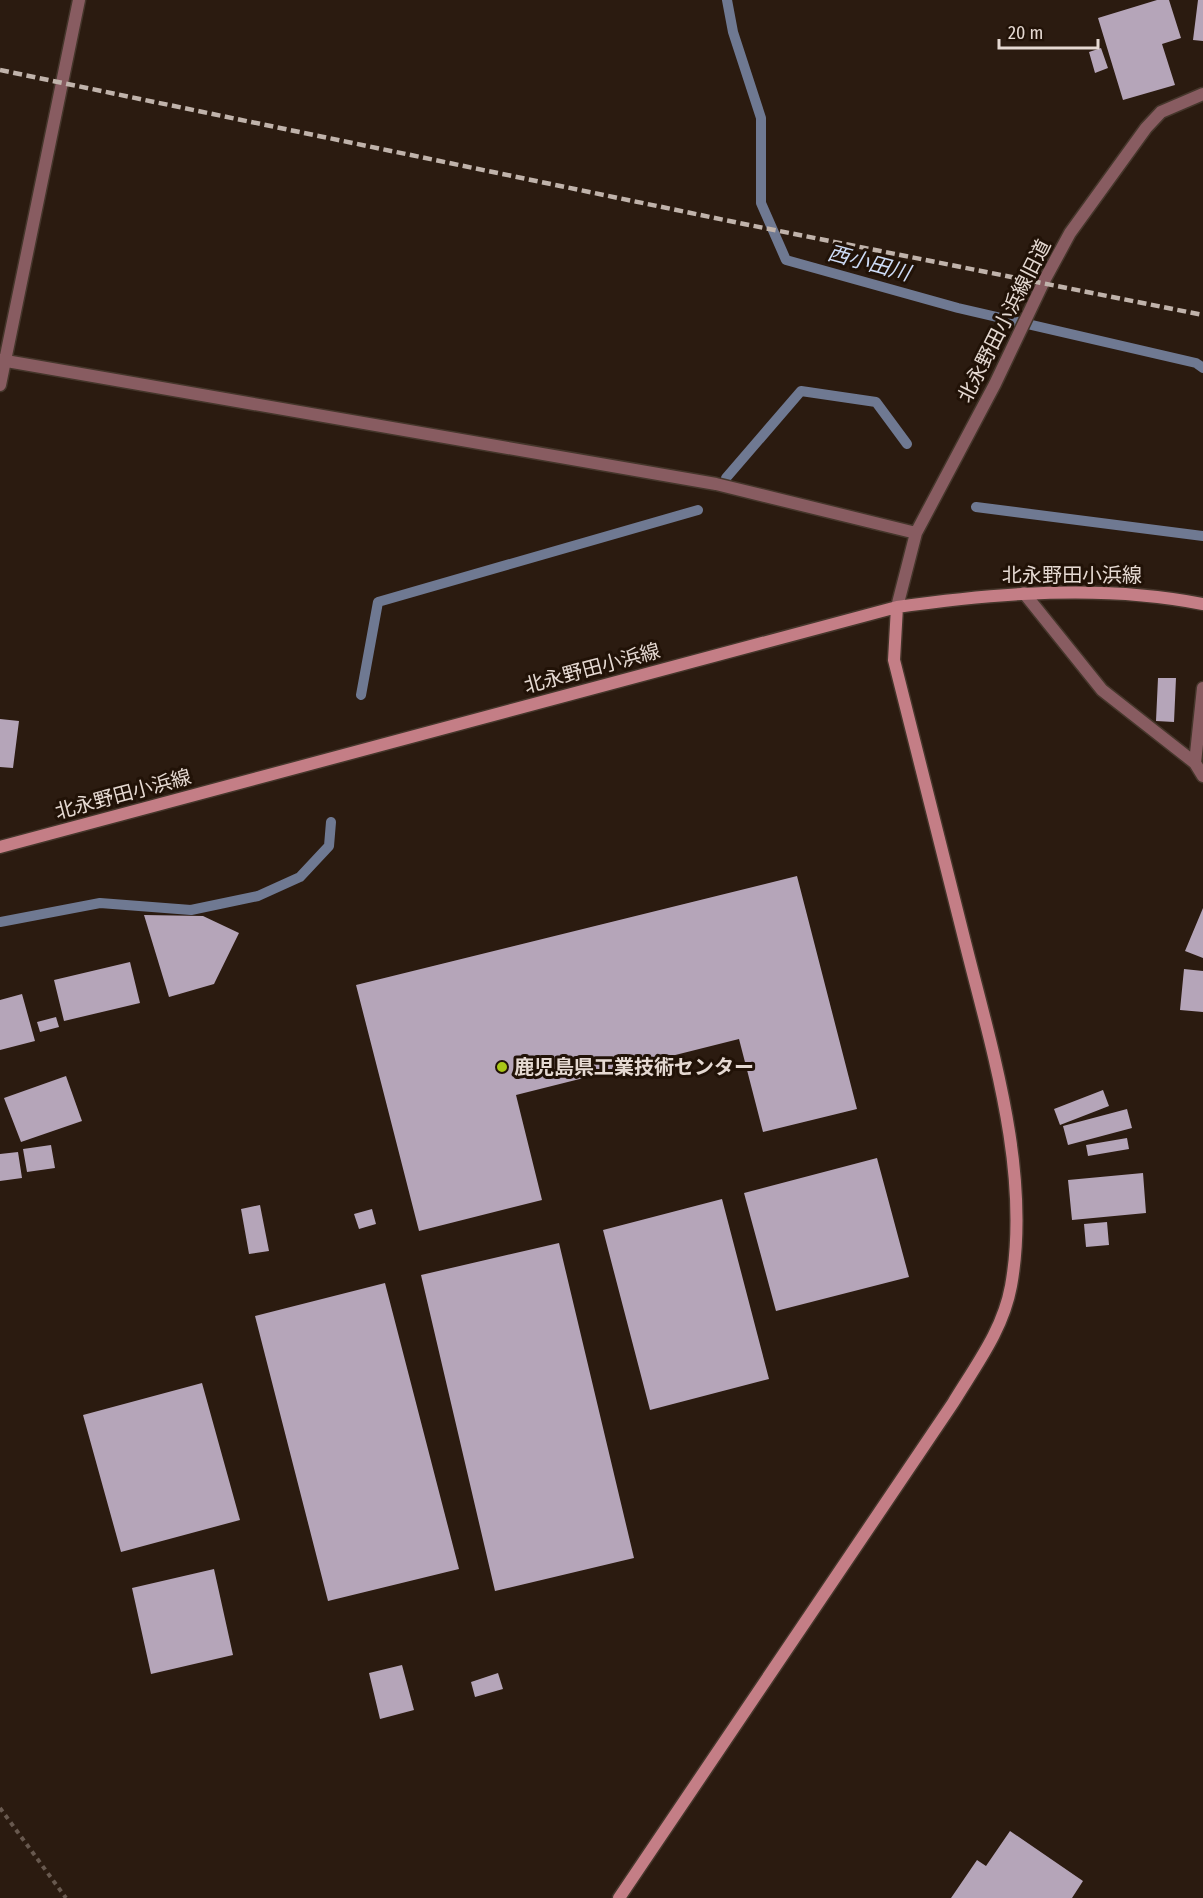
<svg xmlns="http://www.w3.org/2000/svg" width="1203" height="1898" viewBox="0 0 1203 1898" font-family="'Fira Sans Condensed','Noto Sans JP',sans-serif">
	<style>
		.lines { fill: none; stroke-linecap: round; stroke-linejoin: round }
		.stream { stroke: #6f7992; stroke-width: 10 }
		.building { fill: #b5a5b9 }
		.street-casing { stroke: #45362b; stroke-width: 15 }
		.secondary-casing { stroke: #45362b; stroke-width: 15 }
		.path { stroke: #68594f; stroke-width: 4; stroke-dasharray: 4.5 4.5; stroke-linecap: butt }
		.street { stroke: #885c61; stroke-width: 12 }
		.secondary { stroke: #c47e86; stroke-width: 12 }
		.rail { stroke: #c0b3ab; stroke-width: 4.5; stroke-dasharray: 9 4.5; stroke-linecap: butt }
		.poi-dot { fill: #aac717; stroke: #211207; stroke-width: 2 }
		.labels { text-anchor: middle; dominant-baseline: central; stroke-width: 6; stroke-linejoin: round; paint-order: stroke }
		.street-label { font-size: 20px; fill: #e5d9d2; stroke: #211207 }
		.poi-label { font-size: 20px; font-weight: bold; fill: #e5d9d2; stroke: #211207; text-anchor: start }
		.water-label { font-size: 21px; font-style: italic; fill: #cddbf5; stroke: #211207 }
	</style>
	<rect width="100%" height="100%" fill="#2b1b10"/>
	<g class="lines">
		<path class="stream" d="M727,0L733,32L761,118V203L786,260L958,308L1196,363L1203,368
			M726,478L801,391L876,402L907,444
			M976,507L1203,536
			M361,695L378,602L698,510
			M0,922L100,903L191,910L258,896L300,877L329,846L331,822"/>
	</g>
	<path class="building" d="M1157,0H1169L1181,38L1162,44L1175,85L1123,100L1098,18Z
		M1198,0H1203V41L1193,40Z
		M1101,48L1108,68L1095,73L1089,52Z
		M1158,678H1176L1174,722L1156,721Z
		M0,719L19,721L13,768L0,767Z
		M797,876L857,1109L763,1132L739,1039L516,1095L542,1200L419,1231L356,985Z
		M1203,908V958L1185,951Z
		M144,915L203,916L239,933L214,984L169,997Z
		M130,962L140,1003L64,1021L54,980Z
		M1184,969L1203,971V1012L1180,1010Z
		M22,994L35,1041L0,1050V1000Z
		M56,1017L59,1027L40,1032L37,1022Z
		M66,1076L82,1121L21,1142L4,1098Z
		M1103,1090L1109,1106L1060,1125L1054,1109Z
		M1127,1109L1132,1128L1068,1145L1063,1126Z
		M1127,1138L1129,1149L1088,1156L1086,1145Z
		M51,1145L55,1168L27,1172L23,1149Z
		M18,1152L22,1178L0,1181V1154Z
		M877,1158L909,1277L776,1311L744,1193Z
		M1143,1173L1146,1213L1072,1220L1068,1180Z
		M722,1199L769,1379L650,1410L603,1230Z
		M260,1205L269,1251L249,1254L241,1209Z
		M372,1209L376,1224L359,1229L354,1214Z
		M1107,1222L1109,1245L1086,1247L1084,1224Z
		M559,1243L634,1558L495,1591L421,1275Z
		M385,1283L459,1569L328,1601L255,1316Z
		M202,1383L240,1520L121,1552L83,1415Z
		M214,1569L233,1655L151,1674L132,1588Z
		M402,1665L414,1710L380,1719L369,1673Z
		M498,1673L503,1689L475,1697L471,1682Z
		M1010,1831L1083,1881L1072,1898H951L977,1860L986,1866Z"/>
	<g class="lines">
		<defs>
			<path id="street" d="M0,360L716,484L916,533
				M0,385L79,0
				M1024,593L1102,690L1195,763L1203,776
				M897,607L916,533L995,384L1044,281L1070,233L1146,128L1161,112L1203,94
				M1195,763L1203,688"/>
			<path id="secondary" d="M0,847L897,607C997,593 1103,584 1203,604
				M619,1898L953,1403C976,1365 1003,1330 1011,1286C1031,1175 993,1053 966,946C942,851 918,755 894,660L897,607"/>
		</defs>
		<use href="#street" class="street-casing"/>
		<use href="#secondary" class="secondary-casing"/>
		<path class="path" d="M0,1808L66,1898"/>
		<use href="#street" class="street"/>
		<use href="#secondary" class="secondary"/>
		<path class="rail" d="M0,70L744,224L1203,315"/>
	</g>
	<circle class="poi-dot" cx="502" cy="1067" r="6"/>
	<g class="labels">
		<g class="street-label">
			<text transform="translate(1004 321) rotate(-63)">北永野田小浜線旧道</text>
			<text x="1072" y="575">北永野田小浜線</text>
			<text transform="translate(592 668) rotate(-15)">北永野田小浜線</text>
			<text transform="translate(123 794) rotate(-15)">北永野田小浜線</text>
		</g>
		<g class="poi-label">
			<text x="514" y="1067">鹿児島県工業技術センター</text>
		</g>
		<g class="water-label">
			<text transform="translate(869 263) rotate(15)">西小田川</text>
		</g>
	</g>
	<path d="M999 39v9h99v-9" fill="none" stroke="#e5d9d2" stroke-width="3"/>
	<text x="1008" y="39" font-size="18" fill="#e5d9d2" stroke="#211207" stroke-width="4.5" paint-order="stroke">20 m</text>
</svg>
